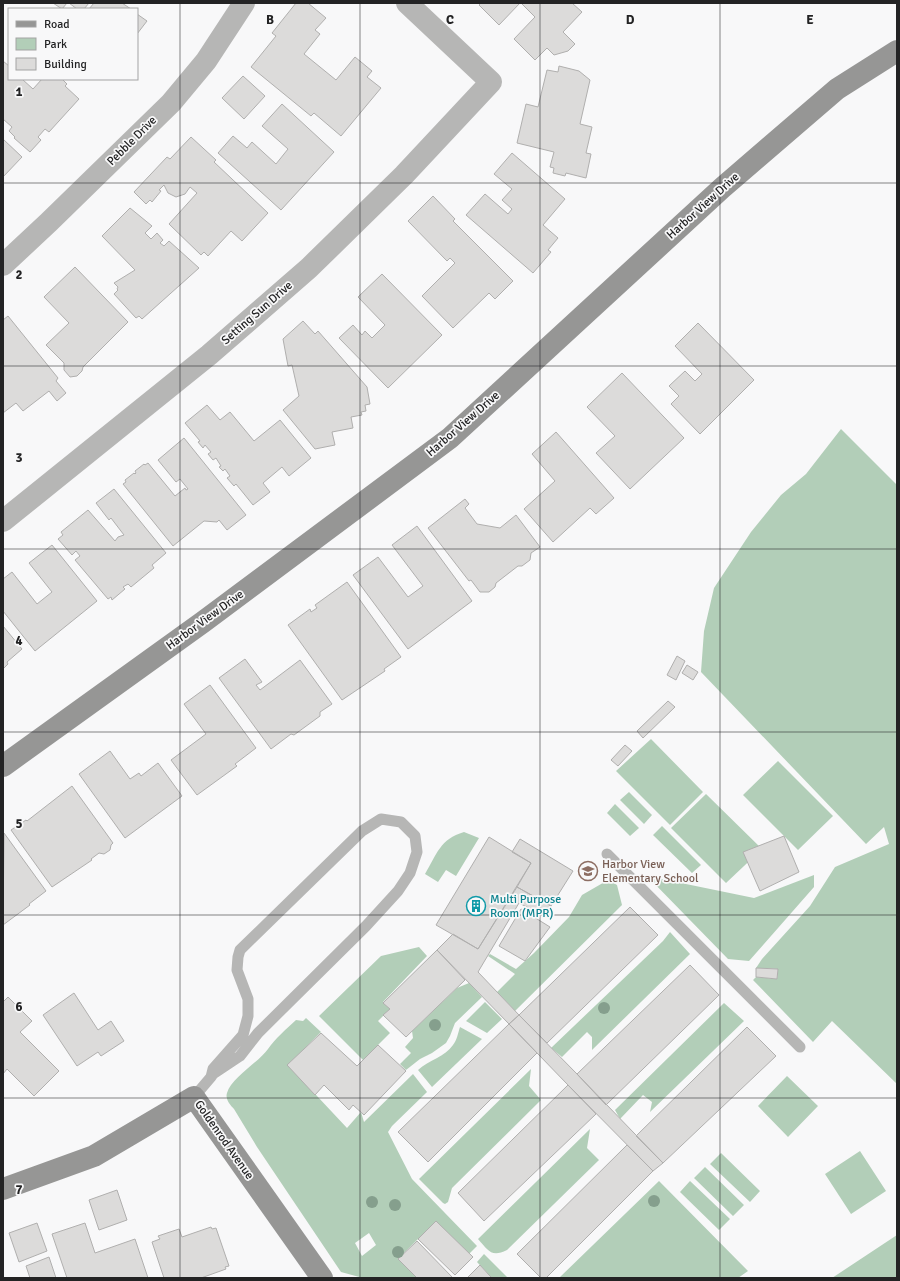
<svg xmlns="http://www.w3.org/2000/svg" width="900" height="1281" viewBox="0 0 900 1281" font-family="Signika,sans-serif">
	<style>
		.green { fill: #b2ceb8; fill-rule: evenodd }
		.building { fill: #dcdbda; stroke: #b0afae }
		.lines { fill: none; stroke-linecap: round; stroke-linejoin: round }
		.lane { stroke: #b6b6b5; stroke-width: 11 }
		.street { stroke: #b6b6b5; stroke-width: 22 }
		.secondary { stroke: #969695; stroke-width: 22 }
		.tree { fill: #859f8d }
		.grid { fill: none; stroke: #232324; stroke-width: 1; stroke-opacity: 0.55 }
		.labels { text-anchor: middle; dominant-baseline: central; stroke-width: 3.5; stroke-linejoin: round; paint-order: stroke }
		.street-label { font-size: 12px; fill: #232324; stroke: #f8f8f9 }
		.education-label { font-size: 12px; fill: #785e54; stroke: #f8f8f9; text-anchor: start }
		.culture-label { font-size: 12px; fill: #0d838f; stroke: #f8f8f9; text-anchor: start }
		.grid-label { font-size: 13px; text-anchor: middle; font-weight: bold; fill: #232324; stroke: #f8f8f9; stroke-width: 3.5; stroke-linejoin: round; paint-order: stroke }
	</style>
	<rect width="100%" height="100%" fill="#f8f8f9"/>
	<path class="green" d="M841,429L897,485V1084L832,1021L813,1042L753,980L756,977L777,979L778,969L756,968L762,959L810,906L835,867L889,844L884,827L866,844L701,672L704,631L714,588L751,532L781,495L806,474Z
		M651,739L703,792L670,825L616,771Z
		M778,761L833,816L798,850L743,795Z
		M629,792L652,815L644,824L620,800Z
		M706,794L762,849L726,883L671,828Z
		M615,804L639,828L630,836L607,813Z
		M662,826L701,865L692,873L653,835Z
		M464,832L479,838L456,876L446,870L438,882L425,874C437,854 440,839 464,832Z
		M814,875V887L749,961L728,959L647,876L754,898Z
		M608,880L617,885L622,905L515,1011L497,992L515,974L488,956L490,954L516,969L534,953L569,917L582,895Z
		M670,932L690,954L592,1050V1037L587,1032L562,1057L551,1048L663,941Z
		M419,947L427,956L383,1002L390,1009L378,1021L390,1033L363,1060L319,1016L381,956Z
		M469,983L482,997L455,1023L450,1036L446,1043L432,1053L420,1059L406,1070L400,1064L411,1053L405,1047L413,1038L412,1031L457,988Z
		M485,1002L502,1019L487,1033L466,1021Z
		M724,1003L744,1021L650,1112L652,1102L643,1095L620,1119L615,1110Z
		M306,1018L321,1032L288,1065L347,1128L361,1112L364,1122L413,1074L427,1092L392,1126L388,1132L412,1179L477,1246L469,1254L436,1221L399,1258L417,1278H363L341,1272L257,1147L234,1109C230,1105 225,1099 227,1093C231,1078 259,1062 268,1049C275,1039 286,1029 296,1020L303,1021ZM369,1233L376,1245L362,1256L355,1243Z
		M460,1027L482,1039L432,1087L418,1070C429,1060 445,1057 453,1045C457,1040 458,1033 460,1027Z
		M531,1069L529,1086L541,1100L452,1188L448,1202L445,1204L443,1203L419,1179Z
		M787,1076L818,1106L788,1137L758,1106Z
		M590,1129L587,1148L599,1160L507,1250C491,1258 488,1250 478,1239Z
		M860,1151L886,1191L851,1214L825,1174Z
		M721,1153L760,1191L750,1202L710,1164Z
		M705,1167L744,1205L733,1216L694,1178Z
		M659,1181L748,1271L738,1278H559Z
		M690,1181L730,1219L719,1230L680,1192Z
		M897,1235V1278H832Z
		M484,1254L508,1278H492L477,1262Z"/>
	<path class="building" d="M53,3H67L62,9Z
		M69,3H89L84,9H77Z
		M94,3H122L131,9H89Z
		M296,3H308L326,18L315,30L320,34L304,54L336,80L355,57L372,71L367,77L381,88L341,136L314,113L311,116L251,67L276,36L272,33Z
		M481,3H520L499,25L479,5Z
		M521,3H572L582,12L563,32L575,44L568,51L554,55L547,48L535,60L514,39L535,17Z
		M137,14L147,21L137,34Z
		M3,61L9,66V79H22L33,89L42,79H62L67,84L65,86L79,99L49,132L45,129L38,137L41,140L30,152L14,138L15,137L9,131L12,127L3,119Z
		M559,66L579,71L590,80L580,124L592,127L586,153L591,154L586,178L566,173L565,176L553,173L554,168L550,167L554,152L517,143L526,104L538,107L547,70L558,72Z
		M243,76L265,96L244,119L222,98Z
		M282,104L334,152L281,210L218,153L233,136L247,148L252,142L276,164L288,149L262,126Z
		M191,137L216,160L214,162L268,213L242,241L231,231L208,256L204,252L201,255L169,224L197,193L190,187L185,194L176,197L168,193L164,185L159,190L161,191L152,202L150,200L146,204L134,192L167,157L170,159Z
		M3,139L22,157L3,177Z
		M512,153L565,199L543,225L558,238L548,250L551,252L533,273L466,215L485,194L508,214L512,209L502,200L512,189L494,174Z
		M433,196L455,219L453,221L513,281L495,299L489,293L453,328L422,296L455,263L450,258L447,261L408,221Z
		M130,208L152,226L145,233L151,239L157,233L163,240L160,243L164,246L169,241L199,268L142,319L139,316L136,318L114,294L118,290L117,289L118,287L114,283L135,270L102,236Z
		M75,267L128,322L83,367L82,371L77,376L70,377L64,370V363L46,345L69,323L44,297Z
		M382,274L442,335L388,388L339,338L353,325L362,335L365,331L372,338L385,325L358,297Z
		M8,316L58,378L56,381L66,393L57,401L49,391L23,411L16,403L3,413V320Z
		M303,321L315,334L318,331L367,387L370,404L365,405L366,411L361,412L362,415L351,417L353,428L332,432L335,445L315,449L283,410L299,396L292,365L288,366L283,339Z
		M698,323L754,380L700,434L671,404L679,396L669,386L685,371L695,381L702,374L675,346Z
		M622,373L684,438L630,489L596,453L615,436L587,407Z
		M207,405L220,420L230,412L254,441L280,420L311,458L289,476L282,467L263,483L270,492L253,505L236,484L234,486L227,478L230,476L225,469L223,471L219,467L221,466L216,458L213,460L208,454L211,452L205,445L203,448L198,442L200,441L185,423Z
		M556,432L614,498L596,514L590,508L553,542L524,509L555,481L532,454Z
		M184,438L246,515L227,530L219,520L217,522L204,521L173,546L123,484L126,482L125,480L134,473L135,474L136,473L135,471L144,464L145,465L148,463L175,496L185,488L186,490L188,489L180,479L176,482L158,460Z
		M114,489L166,553L152,565L154,568L131,587L128,584L123,587L125,589L112,600L111,597L108,599L75,560L80,556L76,551L72,555L58,539L63,535L61,532L88,510L115,541L118,537L124,535L111,518L109,520L96,503Z
		M465,499L469,504L465,508L477,524L500,528L516,515L540,547L531,553L530,560L522,566H518L496,583L495,587L489,592H480L471,580L469,581L428,528Z
		M417,526L472,601L408,649L353,575L378,557L408,597L423,586L392,545Z
		M52,545L97,601L35,651L3,611V579L12,572L37,604L52,592L29,563Z
		M347,582L401,657L384,669L385,671L342,700L288,625L310,609L311,612L317,608L315,605Z
		M3,626L22,649L7,662L8,664L3,669Z
		M677,656L685,661L676,680L667,675Z
		M245,659L262,682L256,685L260,690L300,660L332,704L320,712V716L294,735L291,734L271,749L219,678Z
		M687,665L698,672L693,680L682,673Z
		M210,685L256,748L235,764L237,766L197,795L171,760L206,734L184,704Z
		M668,701L675,707L643,738L637,731Z
		M625,745L632,751L618,766L611,760Z
		M110,751L130,779L139,773L141,776L158,763L182,796L125,838L79,774Z
		M72,786L113,843L111,845L110,850L104,854L99,853L91,859L92,860L52,887L11,830L26,820L27,821Z
		M4,833L46,891L29,904L30,905L3,925Z
		M784,836L799,872L760,891L743,852Z
		M489,837L531,863L478,949L436,925Z
		M520,839L573,871L551,906L517,887L531,863L512,852Z
		M517,887L551,906L546,917L519,903L478,972L519,1015L509,1024L437,950L453,934L478,949Z
		M630,907L658,935L547,1043L519,1015Z
		M521,909L550,927L525,961L499,946Z
		M437,950L465,980L406,1037L383,1015L390,1009L383,1003Z
		M690,965L719,995L606,1105L577,1074Z
		M756,968L778,969L777,979L756,977Z
		M74,993L98,1030L111,1021L124,1041L101,1056L98,1052L77,1066L43,1015Z
		M8,997L32,1021L20,1032L59,1071L34,1096L7,1069L3,1074V1002Z
		M519,1015L577,1074L663,1163L653,1171L568,1085L509,1024Z
		M509,1024L537,1053L428,1162L398,1132Z
		M747,1027L776,1056L663,1163L636,1136Z
		M321,1033L357,1066L378,1045L406,1071L364,1115L353,1105L349,1110L324,1085L315,1095L287,1065Z
		M568,1085L596,1114L484,1221L458,1193Z
		M627,1145L653,1171L546,1278H541L517,1254Z
		M117,1190L127,1220L99,1230L89,1200Z
		M436,1221L473,1257L455,1275L418,1239Z
		M37,1223L47,1251L19,1262L9,1233Z
		M85,1223L95,1253L135,1239L148,1278H67L52,1234Z
		M211,1227L212,1229L216,1228L229,1266L225,1267L226,1269L201,1278H164L152,1242L160,1239L158,1236L179,1229L182,1237Z
		M417,1241L453,1278H417L398,1259Z
		M49,1257L56,1278H30L26,1266Z
		M480,1265L489,1275L492,1278H467Z"/>
	<g class="lines">
		<path class="lane" d="M607,854L800,1047
			M194,1097L211,1077L213,1074L240,1056L258,1033L366,926L398,891L410,873L417,852L415,836L401,822L381,819L362,831L240,950L238,957L237,970L248,999V1016L243,1035L213,1069L211,1077"/>
		<path class="street" d="M3,265L49,222L171,103L206,61L244,3
			M3,521L209,355L309,268L404,175L491,82L407,3"/>
		<path class="secondary" d="M3,766L203,622L450,438L722,188L837,89L897,51
			M3,1189L94,1156L194,1097L322,1278"/>
	</g>
	<g class="tree">
		<circle cx="604" cy="1008" r="6"/>
		<circle cx="435" cy="1025" r="6"/>
		<circle cx="654" cy="1201" r="6"/>
		<circle cx="372" cy="1202" r="6"/>
		<circle cx="395" cy="1205" r="6"/>
		<circle cx="398" cy="1252" r="6"/>
	</g>
	<path class="grid" d="M180,3V1278M360,3V1278M540,3V1278M720,3V1278M3,183H897M3,366H897M3,549H897M3,732H897M3,915H897M3,1098H897"/>
	<defs>
		<symbol id="school-ring" viewBox="-11 -11 22 22"><circle r="9.5" fill="#f8f8f9" stroke="#8d6e63" stroke-width="1.5"/><path d="M0-5L7-2L0 1L-7-2ZM-4 1L0 2.5L4 1V4Q0 6-4 4Z" fill="#8d6e63"/></symbol>
		<symbol id="building-ring" viewBox="-11 -11 22 22"><circle r="9.5" fill="#f8f8f9" stroke="#0f9aa8" stroke-width="1.5"/><path d="M-4-6H4V6H1V3H-1V6H-4ZM-2.5-4.3h1.7v1.8h-1.7ZM.8-4.3h1.7v1.8H.8ZM-2.5-1h1.7V.8h-1.7ZM.8-1h1.7V.8H.8Z" fill="#0f9aa8"/></symbol>
	</defs>
	<g fill-rule="evenodd">
		<use href="#school-ring" x="577" y="860" width="22" height="22"/>
		<use href="#building-ring" x="465" y="895" width="22" height="22"/>
	</g>
	<g class="labels">
		<g class="street-label">
			<text transform="translate(132 141) rotate(-45)">Pebble Drive</text>
			<text transform="translate(703 206) rotate(-42)">Harbor View Drive</text>
			<text transform="translate(257 313) rotate(-41)">Setting Sun Drive</text>
			<text transform="translate(463 424) rotate(-41)">Harbor View Drive</text>
			<text transform="translate(205 620) rotate(-36)">Harbor View Drive</text>
			<text transform="translate(224 1140) rotate(55)">Goldenrod Avenue</text>
		</g>
		<g class="education-label">
			<text x="602" y="864">Harbor View<tspan x="602" dy="14">Elementary School</tspan></text>
		</g>
		<g class="culture-label">
			<text x="490" y="899">Multi Purpose<tspan x="490" dy="14">Room (MPR)</tspan></text>
		</g>
	</g>
	<g class="grid-label">
		<text x="270" y="24">B</text>
		<text x="450" y="24">C</text>
		<text x="630" y="24">D</text>
		<text x="810" y="24">E</text>
		<text x="19" y="96">1</text>
		<text x="19" y="279">2</text>
		<text x="19" y="462">3</text>
		<text x="19" y="645">4</text>
		<text x="19" y="828">5</text>
		<text x="19" y="1011">6</text>
		<text x="19" y="1194">7</text>
	</g>
	<rect width="900" height="1281" fill="none" stroke="#232324" stroke-width="8"/>
	<rect x="8" y="8" width="130" height="72" fill="#f8f8f9" stroke="#a3a3a4"/>
	<rect x="16" y="21" width="20" height="6" fill="#969695" stroke="#a3a3a4"/>
	<text x="44" y="28" font-size="12" fill="#232324">Road</text>
	<rect x="16" y="38" width="20" height="12" fill="#b2ceb8" stroke="#a3a3a4"/>
	<text x="44" y="48" font-size="12" fill="#232324">Park</text>
	<rect x="16" y="58" width="20" height="12" fill="#dcdbda" stroke="#a3a3a4"/>
	<text x="44" y="68" font-size="12" fill="#232324">Building</text>
</svg>
